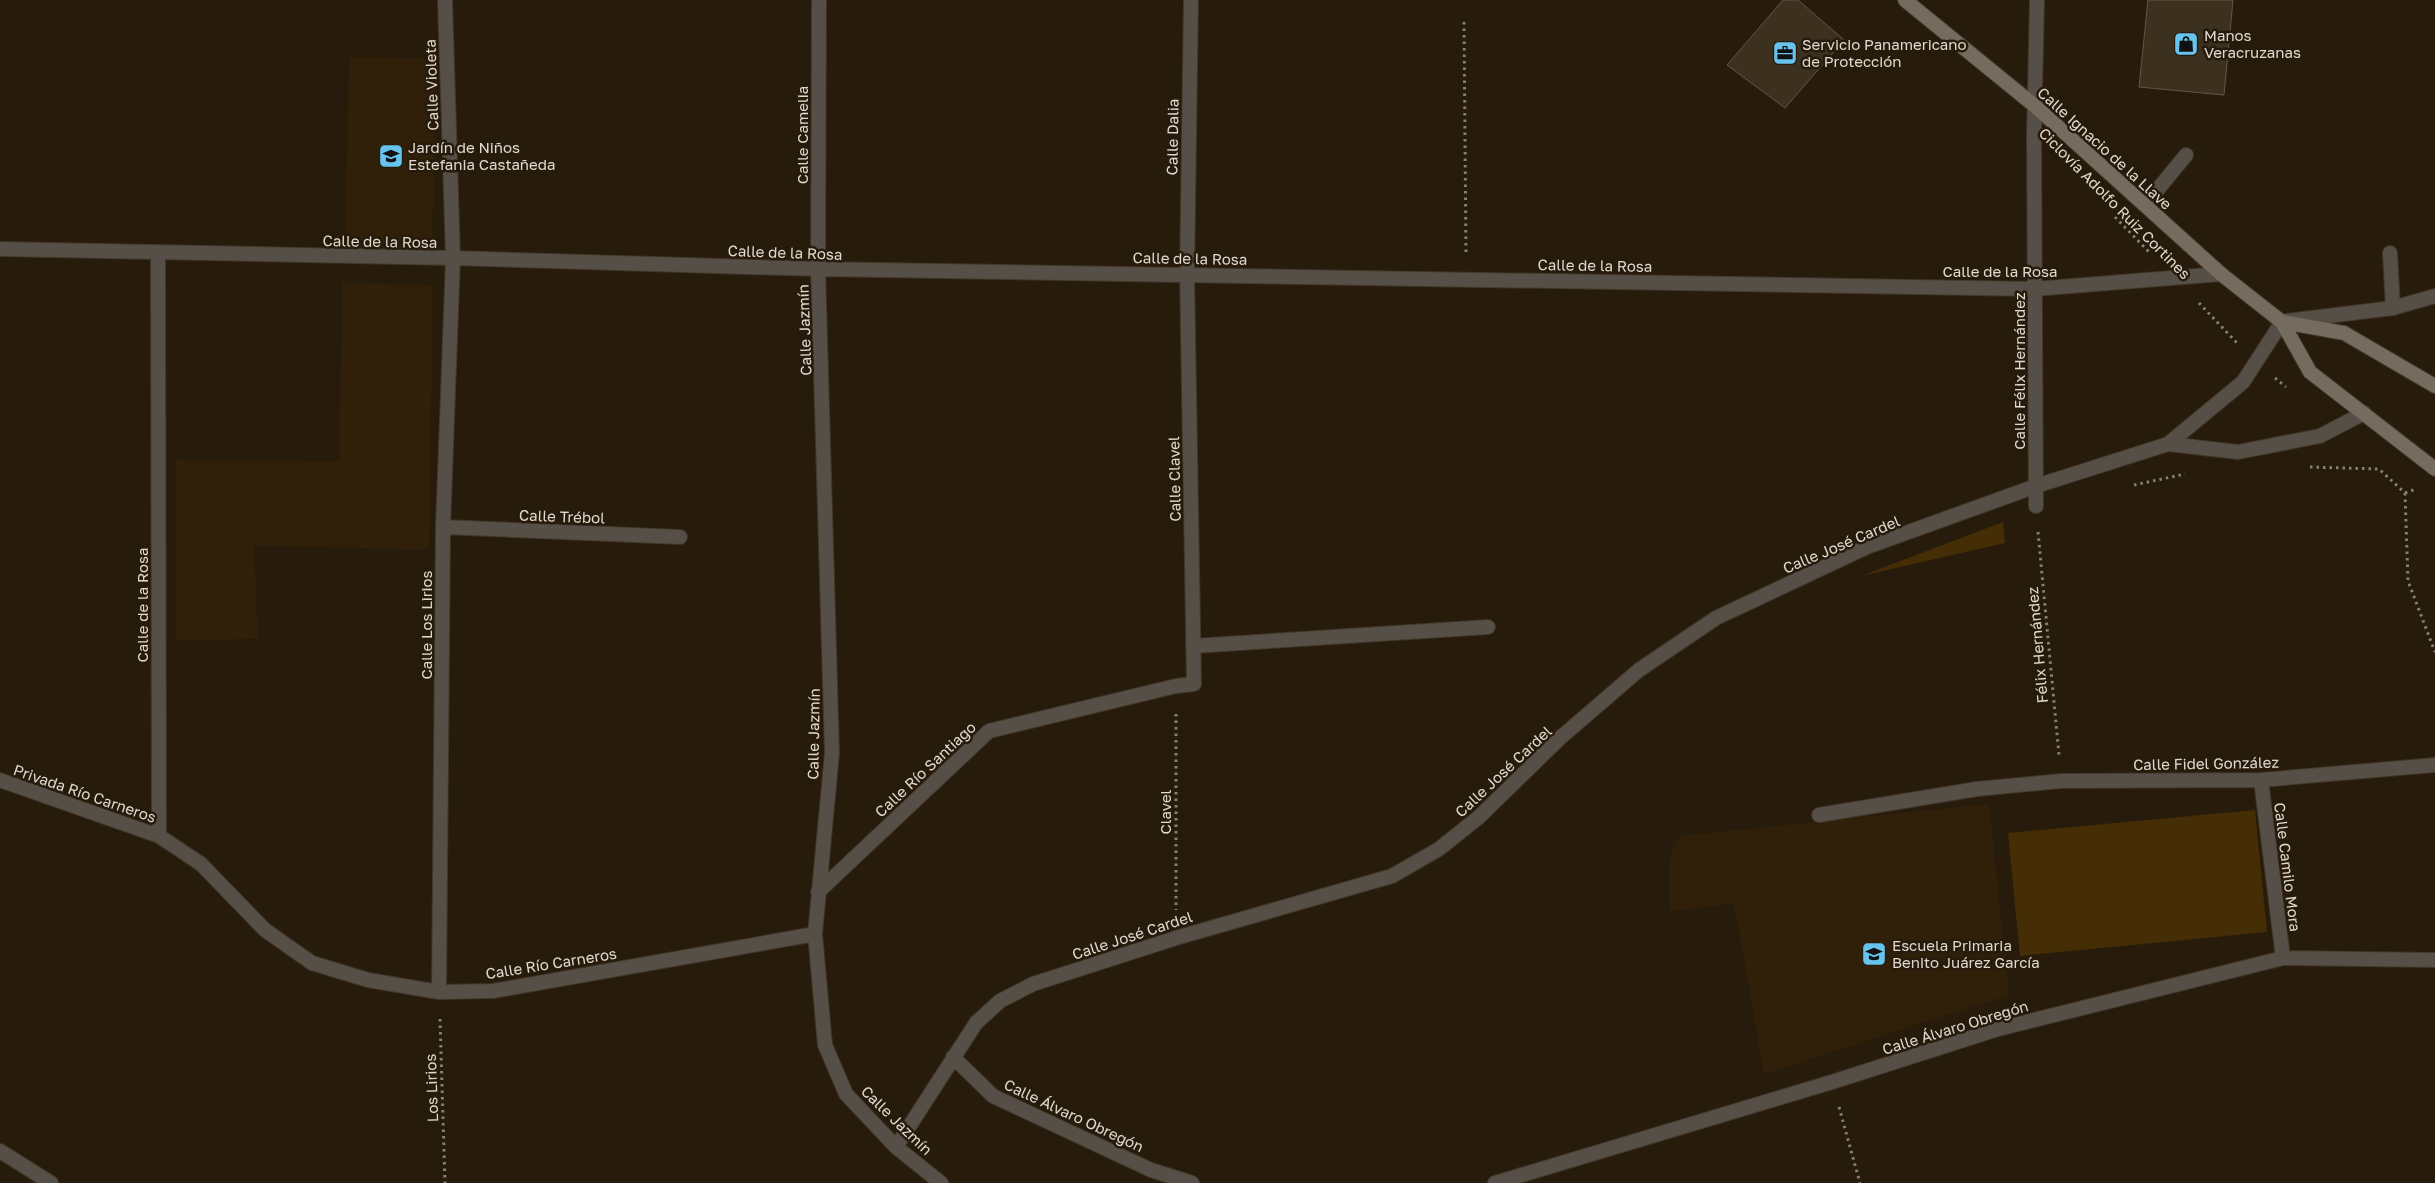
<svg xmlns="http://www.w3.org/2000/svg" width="2435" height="1183" viewBox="0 0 2435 1183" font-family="'Golos Text',sans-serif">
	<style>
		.built { fill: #302009 }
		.green { fill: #452d06 }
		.building { fill: #3c301f; stroke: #635644 }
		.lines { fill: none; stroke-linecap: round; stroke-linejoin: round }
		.service-casing { stroke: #413626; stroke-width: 16 }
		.minor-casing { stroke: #413626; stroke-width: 16 }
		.tertiary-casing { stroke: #413626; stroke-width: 16 }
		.secondary-casing { stroke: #413626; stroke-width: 16 }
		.path { stroke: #897f72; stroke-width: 3; stroke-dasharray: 2.5 4; stroke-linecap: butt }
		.service { stroke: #554f47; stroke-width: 14 }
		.minor { stroke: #554f47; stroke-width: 14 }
		.tertiary { stroke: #554f47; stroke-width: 14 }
		.secondary { stroke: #756b5f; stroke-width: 14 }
		.labels { text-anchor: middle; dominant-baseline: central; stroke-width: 5; stroke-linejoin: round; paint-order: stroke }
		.poi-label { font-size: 15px; fill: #e1d9cf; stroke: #271b0b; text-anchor: start }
		.street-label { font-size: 15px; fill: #e1d9cf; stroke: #271b0b }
	</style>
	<rect width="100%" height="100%" fill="#271b0b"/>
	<path class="built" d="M349,57L436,59L432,255L345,254Z
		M342,283L433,285L429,550L254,545L258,639L176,640V460L339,461Z
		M1989,804L2009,995L1764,1074L1734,903L1669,912V858L1680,836Z"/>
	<path class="green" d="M2003,522L2005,543L1861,576Z
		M2255,810L2267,932L2020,956L2008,833Z"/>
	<path class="building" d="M1783,0H1798L1844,40L1785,108L1727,65Z
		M2148,0H2233L2224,95L2139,87Z"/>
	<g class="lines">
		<defs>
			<path id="service" d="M2145,205L2186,155
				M2390,253L2393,308"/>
			<path id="minor" d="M819,0L818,269L832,753L815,934L825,1045L846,1094L896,1147L941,1183
				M0,249L453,258L818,269L2034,289L2221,274
				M158,253L159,836
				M2168,444L2238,452L2320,436L2364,413
				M2036,506L2034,136L2037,0
				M443,527L680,537
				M1193,646L1488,627
				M0,780L159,836L201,864L265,930L312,963L368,980L439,992L493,991L815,934
				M2261,780L2283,958
				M1819,815L1977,789L2061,781L2261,780L2435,765
				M818,892L989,731L1176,686L1194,684L1187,274L1191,0
				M439,992L443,527L453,258L445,0
				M953,1057L993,1096L1151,1170L1192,1183
				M896,1147L976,1023L1000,1001L1033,984L1176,938L1392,876L1439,849L1479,817L1560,738L1639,670L1716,618L1867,547L2036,486L2168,444L2243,382L2282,322
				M0,1151L51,1183
				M1495,1183L1832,1082L1998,1029L2283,958L2435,960"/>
			<path id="tertiary" d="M2286,321L2393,308L2435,296"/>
			<path id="secondary" d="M1905,0L2035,106L2221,274L2282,322L2310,372L2435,469
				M2282,322L2344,333L2435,386"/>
		</defs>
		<use href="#service" class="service-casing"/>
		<use href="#minor" class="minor-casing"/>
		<use href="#tertiary" class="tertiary-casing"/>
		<use href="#secondary" class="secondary-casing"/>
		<path class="path" d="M1464,22L1466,254
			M2115,217L2151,254
			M2199,303L2238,344
			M2275,378L2286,387
			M2310,467L2379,469L2405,493
			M2134,485L2185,474
			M2405,493L2408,581L2435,652
			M2405,493L2416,489
			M2038,532L2059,755
			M1176,714V910
			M440,1019L445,1183
			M1839,1107L1860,1183"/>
		<use href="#service" class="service"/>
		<use href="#minor" class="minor"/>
		<use href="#tertiary" class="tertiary"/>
		<use href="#secondary" class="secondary"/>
	</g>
	<defs>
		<symbol id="shop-square" viewBox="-11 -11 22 22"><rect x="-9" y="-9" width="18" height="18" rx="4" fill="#66c4ef" stroke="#271b0b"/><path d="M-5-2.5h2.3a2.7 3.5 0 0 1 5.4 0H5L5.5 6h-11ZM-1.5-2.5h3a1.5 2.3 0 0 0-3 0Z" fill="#111"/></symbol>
		<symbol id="office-square" viewBox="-11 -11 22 22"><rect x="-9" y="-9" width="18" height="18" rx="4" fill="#66c4ef" stroke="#271b0b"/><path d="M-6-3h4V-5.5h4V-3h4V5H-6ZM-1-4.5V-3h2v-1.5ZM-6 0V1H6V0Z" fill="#111"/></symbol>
		<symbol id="school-square" viewBox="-11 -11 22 22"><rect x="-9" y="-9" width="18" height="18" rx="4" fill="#66c4ef" stroke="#271b0b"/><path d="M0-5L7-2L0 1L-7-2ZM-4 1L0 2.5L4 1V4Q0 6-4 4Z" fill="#111"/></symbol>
	</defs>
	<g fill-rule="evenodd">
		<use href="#shop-square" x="2172" y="30" width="28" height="28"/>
		<use href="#office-square" x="1771" y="39" width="28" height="28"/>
		<use href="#school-square" x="377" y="142" width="28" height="28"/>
		<use href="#school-square" x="1860" y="940" width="28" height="28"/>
	</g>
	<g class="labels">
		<g class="poi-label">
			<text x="2204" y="35">Manos<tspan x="2204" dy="17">Veracruzanas</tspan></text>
			<text x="1802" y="44">Servicio Panamericano<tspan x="1802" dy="17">de Protección</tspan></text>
			<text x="408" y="147">Jardín de Niños<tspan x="408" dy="17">Estefania Castañeda</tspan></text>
			<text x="1892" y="945">Escuela Primaria<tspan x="1892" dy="17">Benito Juárez García</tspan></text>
		</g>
		<g class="street-label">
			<text transform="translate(431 85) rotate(-92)">Calle Violeta</text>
			<text transform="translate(802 135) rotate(-90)">Calle Camelia</text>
			<text transform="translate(1172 137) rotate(-89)">Calle Dalia</text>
			<text transform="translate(2105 148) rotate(42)">Calle Ignacio de la Llave</text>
			<text transform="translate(2115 203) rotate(45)">Ciclovía Adolfo Ruiz Cortines</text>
			<text transform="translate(380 241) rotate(1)">Calle de la Rosa</text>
			<text transform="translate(785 252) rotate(2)">Calle de la Rosa</text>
			<text transform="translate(1190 258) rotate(1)">Calle de la Rosa</text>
			<text transform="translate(1595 265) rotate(1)">Calle de la Rosa</text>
			<text x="2000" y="271">Calle de la Rosa</text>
			<text transform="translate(804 330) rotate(-92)">Calle Jazmín</text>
			<text transform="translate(2019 371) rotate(-90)">Calle Félix Hernández</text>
			<text transform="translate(1174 479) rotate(-91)">Calle Clavel</text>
			<text transform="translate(562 516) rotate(2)">Calle Trébol</text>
			<text transform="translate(1841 544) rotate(-23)">Calle José Cardel</text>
			<text transform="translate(142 605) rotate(-90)">Calle de la Rosa</text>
			<text transform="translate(426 625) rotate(-90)">Calle Los Lirios</text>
			<text transform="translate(2037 645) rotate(-95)">Félix Hernández</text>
			<text transform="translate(813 734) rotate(-89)">Calle Jazmín</text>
			<text transform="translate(2206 763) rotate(-1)">Calle Fidel González</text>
			<text transform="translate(925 769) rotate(-43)">Calle Río Santiago</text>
			<text transform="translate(1503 771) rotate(-43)">Calle José Cardel</text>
			<text transform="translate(85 793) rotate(19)">Privada Río Carneros</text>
			<text transform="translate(1165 812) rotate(-90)">Clavel</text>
			<text transform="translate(2288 867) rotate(83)">Calle Camilo Mora</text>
			<text transform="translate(1132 935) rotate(-18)">Calle José Cardel</text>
			<text transform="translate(551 963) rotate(-9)">Calle Río Carneros</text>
			<text transform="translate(1955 1027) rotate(-17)">Calle Álvaro Obregón</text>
			<text transform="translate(431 1088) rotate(-92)">Los Lirios</text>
			<text transform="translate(1074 1115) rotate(25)">Calle Álvaro Obregón</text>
			<text transform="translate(897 1120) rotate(44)">Calle Jazmín</text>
		</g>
	</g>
</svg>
